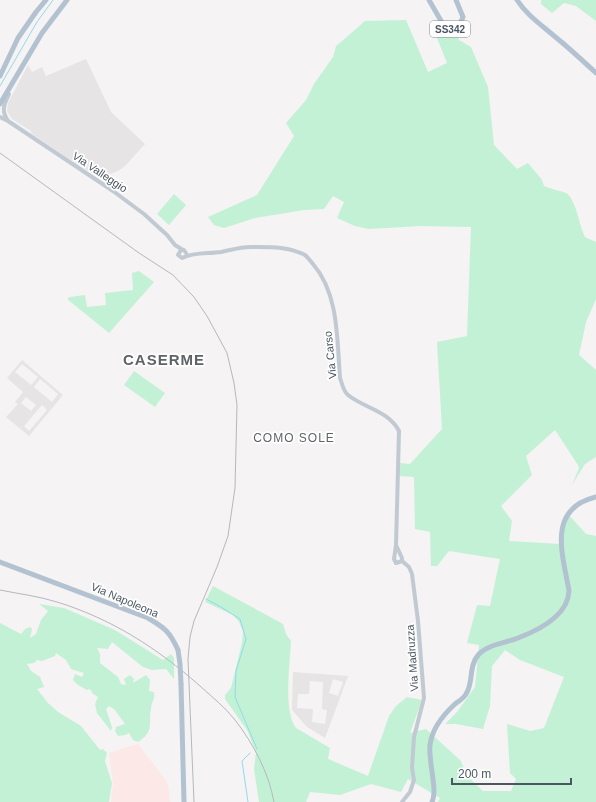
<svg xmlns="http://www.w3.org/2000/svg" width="596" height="802" viewBox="0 0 596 802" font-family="Arial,sans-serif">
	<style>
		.education { fill: #e6e4e5; fill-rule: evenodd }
		.medical { fill: #fce8e6 }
		.green { fill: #c3f1d5 }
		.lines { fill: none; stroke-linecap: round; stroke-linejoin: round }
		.stream { stroke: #90daee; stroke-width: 1 }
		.tertiary { stroke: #c1cad2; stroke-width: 4 }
		.primary { stroke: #b3c2d1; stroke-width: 5 }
		.rail { stroke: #b5b8bd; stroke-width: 1 }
		.primary-bridge { stroke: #b3c2d1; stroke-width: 5 }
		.labels { text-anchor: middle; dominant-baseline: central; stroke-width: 3.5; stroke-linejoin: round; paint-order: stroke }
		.shield { fill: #fff; stroke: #808990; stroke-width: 1 }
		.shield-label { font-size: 10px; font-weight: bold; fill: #4a5661 }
		.street-label { font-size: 11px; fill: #4a5661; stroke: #fff }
		.neighbourhood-label { font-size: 12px; letter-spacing: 1px; fill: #5f6368; stroke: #fff }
		.district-label { font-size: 15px; font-weight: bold; letter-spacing: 1px; fill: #5f6368; stroke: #fff }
	</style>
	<rect width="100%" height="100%" fill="#f5f3f3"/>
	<path class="education" d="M86,59L111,112L145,144L125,166L118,171L100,178L66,157L31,133V131L12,119L7,111L8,103L28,65L32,72L42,67L46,76Z
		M22,360L63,395L29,436L6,417L18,404L15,402L23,392L7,378ZM22,364L38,377L31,385L15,372ZM40,379L58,394L52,402L34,387ZM26,397L36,405L31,411L21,403ZM42,405L47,410L29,431L24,426Z
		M293,672L348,676L325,738L307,727L292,710ZM333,679L343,682L338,696L329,693ZM310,681L323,682L322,709L327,710L325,724L312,722L313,709L297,708L298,694H309Z"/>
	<path class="medical" d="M138,744L166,781L168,785L170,802H111L113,783L109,753Z"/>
	<path class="green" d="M541,0H596V21L576,6L564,3L552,13L541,4Z
		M406,20L428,72L447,63L435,33L456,30L459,40L471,47L488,87L494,145L517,169L528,163L542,180L544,186C550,189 562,191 566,193C576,199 579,225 585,237L596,242V299L586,322L579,355L596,370V457L585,464L572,485L579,468L578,465L555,430L526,456L532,475L501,506L512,521L509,541L560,544C560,530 560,526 568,514L586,534L596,536V802H438L440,798L408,779L401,792L371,784L340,795L310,792L306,802H259L254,769L256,752L247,730L225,699V695L231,688L242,643L243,631L239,622L233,615L205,602L213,586L283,624L286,634L291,641C290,663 283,711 296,728L330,748L328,759L368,776L389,716L396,706L407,697L422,700L410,733L426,729L461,761L466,775L483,791H511L516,779L510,773L507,724L530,731L544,728L564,677L520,660L505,650L492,666L490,706L483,729L456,724H445L457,712L475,687L479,645L467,643L477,605L490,606L500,559L449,551L437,566H431L430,532L415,529L414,477L398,476L400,463L410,464L442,429L437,342L467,336L471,227L421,226L369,229L355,226L337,218L344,202L333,196L324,209L304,210L255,218L224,228L214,225L208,217L257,195L294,136L286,123L306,100L314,84L333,57L336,46L342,41L365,21Z
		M174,194L186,205L169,225L157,214Z
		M139,271L154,282L109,333L67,299L70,297L85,295L87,307L106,305L105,293L133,290L132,273Z
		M134,371L165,393L155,407L124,385Z
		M39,604L64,608L115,630L163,660L171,654L174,658V679L166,669L152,670L143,667L112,642L108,649L97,648L100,654V663L118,677L121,684L126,685L124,679L130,675L134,679L133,683L146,675L150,680L149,691L154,692C155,701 152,700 151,708C148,724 155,731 138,742L133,740L129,733L125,735L118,736L115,731L116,727L125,724L115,710L109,706L106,709L112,727L111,731L97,713L95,704L98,697L93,694L90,689L87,690L78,685L73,680L75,674L82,677L84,673L71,669L66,660L56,653L55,656L42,661L37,660L34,663L27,664L31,671L40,677L44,687L37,689L48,703L58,712L81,726L100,750L103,749L107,753L105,761L112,783L109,802H0V623L21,634L25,629L30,627L32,629L30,638L36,634L41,620L48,611Z"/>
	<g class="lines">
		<path class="stream" d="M0,86L37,22L53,0
			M206,599L221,607L240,619L246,639L236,671L235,697L257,749
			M248,802L242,761L250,753"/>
		<path class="tertiary" d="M0,117L8,121L113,191L144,214L167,235L175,245L183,250
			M8,121C1,111 4,104 9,94
			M186,253L184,250H181L178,255L182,258C194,252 208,254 221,252C231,250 240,247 251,247C269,247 288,246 305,255C308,257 310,261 313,264C339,294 337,340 340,378C342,383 343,391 348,395C364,408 389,411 399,431L396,545L394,559L396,563L402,561
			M396,545L402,558V561
			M402,561L409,567L412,574L418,621L424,698L414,737L412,768L414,780L410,792L402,802"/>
		<path class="primary" d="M429,0L444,26L452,29L459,26L463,17L456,0
			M517,0C526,14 540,24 553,35C568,47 582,60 596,73
			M0,76L18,38L36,12L46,0
			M0,104L42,33L67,0
			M0,562L148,618C165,628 170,632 178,650
			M181,684L184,802
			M432,802C438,790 428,761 430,745C432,728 443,715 455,704C459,701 464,698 466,694C474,682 468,666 479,654C489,644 506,643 518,638C539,630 568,616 569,591C563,555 546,509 596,497"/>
		<path class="rail" d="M0,153L139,253L173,275L194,297L207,316L227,353L234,383L237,405L235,488L228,536L217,567L194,621L190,637L188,659L194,802
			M0,590C19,594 38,596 57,602C112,619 157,648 200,686C212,697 225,707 235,720C253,743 269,773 274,802"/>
		<path class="primary-bridge" d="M178,650L180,664L181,684"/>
	</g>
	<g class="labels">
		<rect class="shield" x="430" y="21" width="40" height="16" rx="3"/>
		<g class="shield-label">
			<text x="450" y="29">SS342</text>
		</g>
		<g class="street-label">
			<text transform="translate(100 172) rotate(34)">Via Valleggio</text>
			<text transform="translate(330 355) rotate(-96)">Via Carso</text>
			<text transform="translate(125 600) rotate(23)">Via Napoleona</text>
			<text transform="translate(412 658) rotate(-94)">Via Madruzza</text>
		</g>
		<g class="neighbourhood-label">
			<text x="294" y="438">COMO SOLE</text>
		</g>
		<g class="district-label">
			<text x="164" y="359">CASERME</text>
		</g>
	</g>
	<path d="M452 778v6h119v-6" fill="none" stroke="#4a5661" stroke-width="2"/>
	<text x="458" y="778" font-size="12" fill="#4a5661" stroke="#ffffff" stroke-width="3" paint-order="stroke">200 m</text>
</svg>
